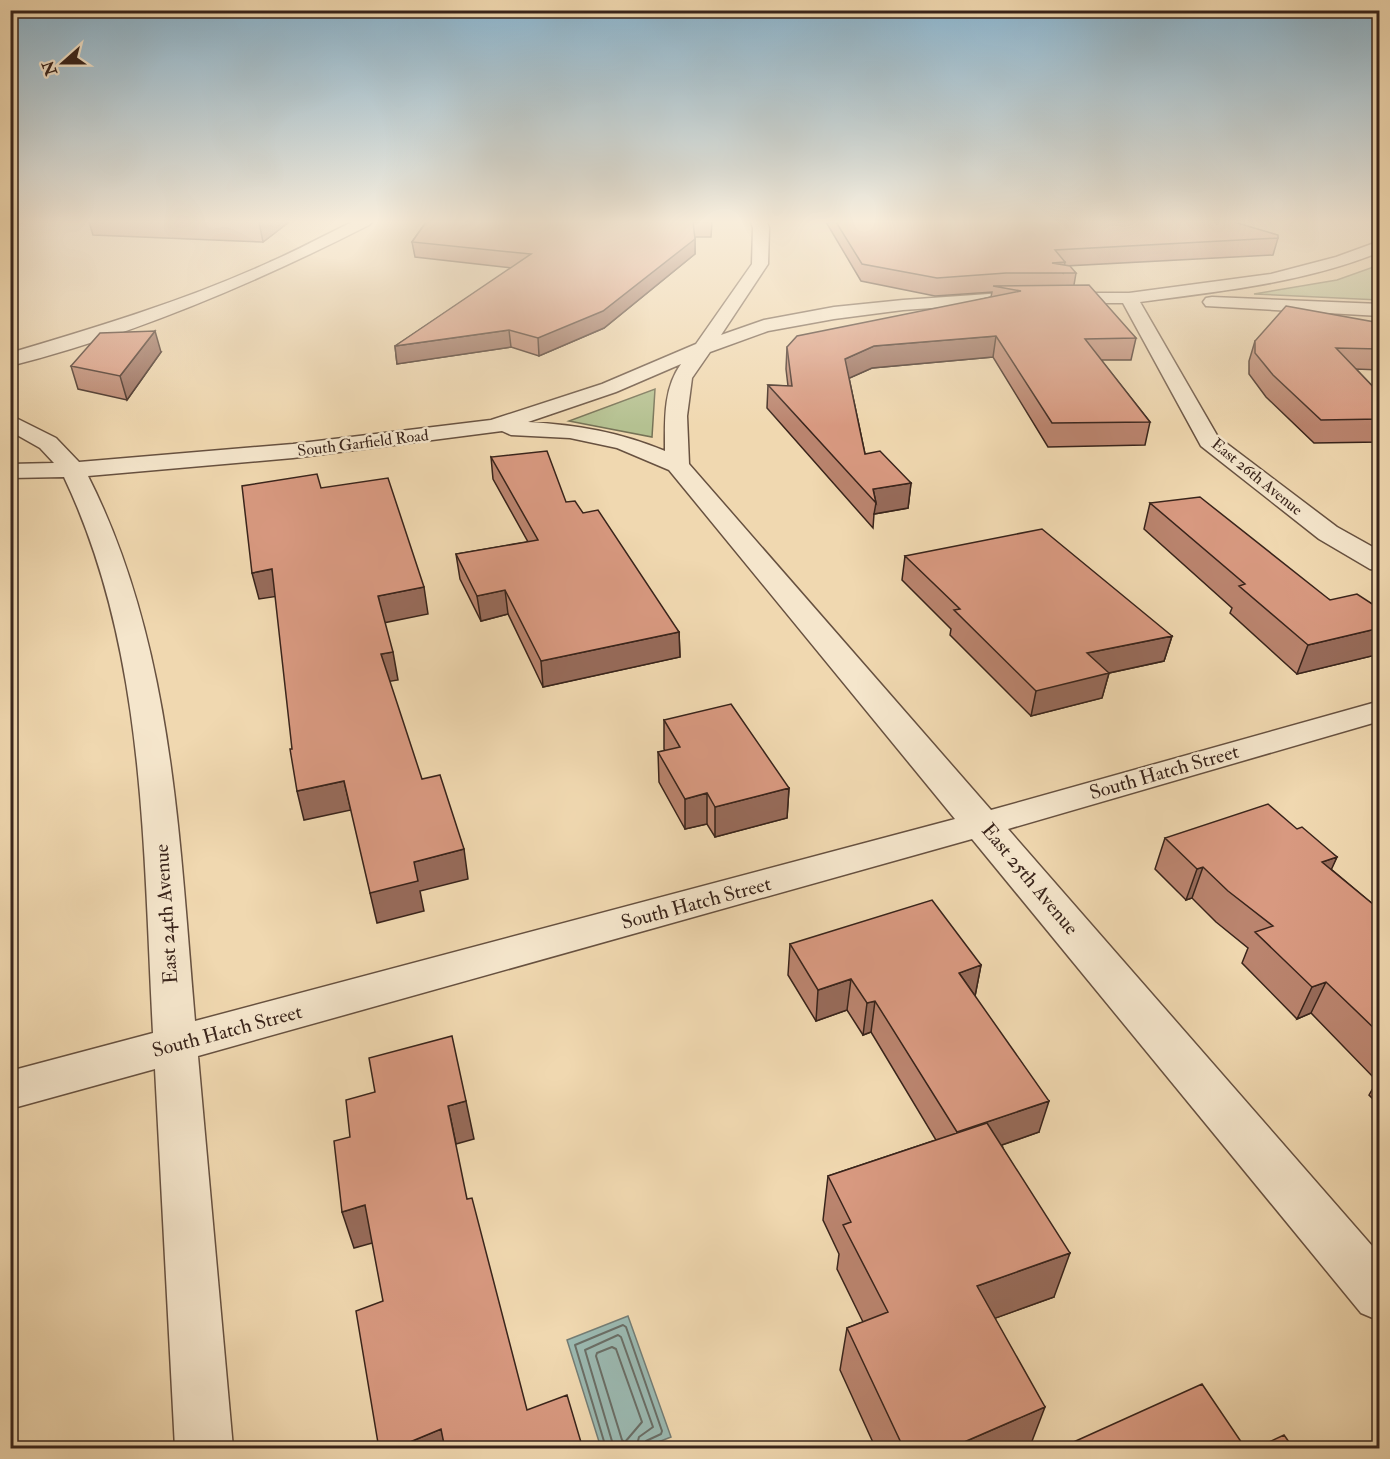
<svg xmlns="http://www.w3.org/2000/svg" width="1390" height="1459" viewBox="0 0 1390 1459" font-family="'IM FELL Double Pica',serif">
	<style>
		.green { fill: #b4c090; stroke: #767256; stroke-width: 1.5 }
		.water { fill: #9bb9b1; stroke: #747d75; stroke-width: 1.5 }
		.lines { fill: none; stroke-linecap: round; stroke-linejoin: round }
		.shore { stroke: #6a6e66; stroke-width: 2 }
		.minor-casing { stroke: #675140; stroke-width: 3 }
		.minor { fill: #f5e6cc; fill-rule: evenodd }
		.wall { fill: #ba846e; stroke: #39241b; stroke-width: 1.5 }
		.shaded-wall { fill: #976b5a; stroke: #39241b; stroke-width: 1.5 }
		.building { fill: #d89980; stroke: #39241b; stroke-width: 1.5 }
		.labels { text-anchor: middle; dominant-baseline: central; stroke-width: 5; stroke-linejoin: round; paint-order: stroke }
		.far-street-label { font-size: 16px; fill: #39241b; stroke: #f5e6cc }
		.street-label { font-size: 20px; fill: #39241b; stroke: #f5e6cc }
	</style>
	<rect width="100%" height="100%" fill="#f0d8b0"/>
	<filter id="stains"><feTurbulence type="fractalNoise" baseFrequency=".00333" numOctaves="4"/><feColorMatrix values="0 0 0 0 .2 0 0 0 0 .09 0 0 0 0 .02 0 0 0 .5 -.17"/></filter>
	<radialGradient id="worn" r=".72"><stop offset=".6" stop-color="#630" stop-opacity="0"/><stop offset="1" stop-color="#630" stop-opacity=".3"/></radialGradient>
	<path class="green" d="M1379,265V300L1254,294L1337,280Z
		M655,389L652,437L569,421Z"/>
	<path class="water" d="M628,1316L671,1437L643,1448H601L567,1340Z"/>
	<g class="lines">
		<path class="shore" d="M612,1347L616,1349L642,1422L625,1442L622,1440L596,1356L597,1353Z
			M606,1448L575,1345L623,1325L626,1327L662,1431L661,1434L646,1441L643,1448
			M614,1448L585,1350L618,1335L621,1337L653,1427L639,1437L636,1448"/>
		<defs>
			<path id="minor" d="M10,222H22L10,229Z
				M352,222H372L369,225C257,282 134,335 10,366V353C98,327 187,300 270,262C298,250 325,235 352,222Z
				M751,222H767L769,228L768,264L721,335L764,320L834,307L903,300L1003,293H1129L1271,274L1336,257L1380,241V252C1303,283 1222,291 1140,302L1218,437L1337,527L1380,551V571L1370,569L1319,539L1201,446L1123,303H1003L903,310L834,319L768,331L710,352L692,378L687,416L689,464L991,810L1380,701V721L1008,829L1380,1255V1321L1361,1313L972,839L198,1056L233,1448H175L155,1069L10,1109V1071L153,1033C143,846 146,650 64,477L10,478V464L54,463L40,448L10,431V415L56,438L79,462L293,444L491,420L602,384L696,344L752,264L753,228ZM681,364C663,389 665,421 665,451C619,432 578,425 528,422L616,392ZM502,431L511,435L570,438L617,448L669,470L955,819L195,1021C179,837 173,644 88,476L293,458Z
				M1212,297L1380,304V316L1206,306L1203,302L1206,298Z"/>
		</defs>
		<use href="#minor" class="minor-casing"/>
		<use href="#minor" class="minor"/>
	</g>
	<path class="wall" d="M89,222H289L263,242L93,235Z
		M426,222H712L711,237H695V254L604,328L539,356L511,347L397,364L395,346L512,268L415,257L412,242Z
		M826,222H1234L1278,238L1273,255L1066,266L1076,273L1074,285L1136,338L1131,360H1101L1150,422L1145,445L1048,447L993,357L872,368L849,378L865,454L911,483L908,508L874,514L873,528L767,408L768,385L788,386L786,369L787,347L991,297L992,292L935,296L861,281Z
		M1380,323V370L1356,369L1380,394V442L1314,443L1266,397L1249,374V361L1255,341Z
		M161,352L127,400L78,389L71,366Z
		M491,457L583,513L679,632L680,657L543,687L508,614L481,621L460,579L456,554L528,542L493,479Z
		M1380,482V494L1376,492Z
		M1150,503L1330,600L1380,609V654L1297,674L1230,613L1232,608L1144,529Z
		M905,556L1172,636L1164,661L1109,673L1102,698L1031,716L950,635L951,629L902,580Z
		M664,720L789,788L787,818L715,837L707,824L685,829L659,782L658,752L665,751L664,749Z
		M1297,829L1337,857L1331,869L1380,910V1106L1369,1095L1377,1081L1311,1013L1297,1019L1242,963L1248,948L1216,922L1192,898L1186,900L1155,869L1165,838Z
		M790,944L981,965L975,996L1039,1132L1002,1145L1054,1297L995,1318L1029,1449H876L840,1370L847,1328L863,1322L837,1269L839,1254L823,1220L828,1176L936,1140L871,1032L863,1035L847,1010L816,1021L788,975Z"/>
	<path class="shaded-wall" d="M259,222H289L263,242Z
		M695,239V254L604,328L539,356L538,338Z
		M1065,262L1063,273L1052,263Z
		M509,330L511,347L397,364L395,346Z
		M155,331L161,352L127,400L120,376Z
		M996,336L993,357L872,368L843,381L845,359L874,346Z
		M911,483L908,508L874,514L876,503L873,489Z
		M272,569L279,596L259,599L252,573Z
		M424,587L428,614L383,623L378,596Z
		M505,590L508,614L481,621L477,596Z
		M1380,628V654L1297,674L1308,645Z
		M679,632L680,657L543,687L541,661Z
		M1172,636L1164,661L1109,673L1102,698L1031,716L1036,691L1087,653Z
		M393,652L398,680L386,682L381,654Z
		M344,781L351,810L304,820L297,791Z
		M789,788L787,818L715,837V807Z
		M707,793V824L685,829V799Z
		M464,849L468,879L420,891L424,911L377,923L370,893L414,862Z
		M1337,857L1323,888L1322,862Z
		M1203,867L1192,898L1186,900L1197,869Z
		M981,965L975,996L959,973Z
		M851,979L847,1010L816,1021L818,990Z
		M1326,982L1311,1013L1297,1019L1312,987Z
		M875,1001L871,1032L863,1035L867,1003Z
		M466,1101L474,1139L456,1144L448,1106Z
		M1049,1101L1039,1132L950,1163L957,1132Z
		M365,1205L376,1242L354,1248L342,1212Z
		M1070,1253L1054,1297L965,1329L977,1286Z
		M1045,1407L1029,1449H948Z
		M441,1429L447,1449H393Z"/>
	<path class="building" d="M426,222H709H693L695,239L603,311L538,338L509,330L395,346L531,254L412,242Z
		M836,222H1234L1278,235V238L1055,250L1065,262L1052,263L1070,266L1076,273H1006L937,278L862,264Z
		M1089,285L1136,338L1085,339L1150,422L1052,423L996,336L874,346L845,359L865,454L880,451L911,483L873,489L876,503L768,385L792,386L787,347L797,336L1021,291L993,286Z
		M1286,306L1380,323V349L1336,348L1380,394V419L1321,420L1273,375L1255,353V341Z
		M155,331L120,376L71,366L100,333Z
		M547,451L566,502L575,501L583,513L598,510L679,632L541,661L505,590L477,596L456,554L538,540L491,457Z
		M317,474L321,488L388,478L424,587L378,596L393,652L381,654L422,779L440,775L464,849L414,862L418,881L370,893L344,781L297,791L290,749H292L272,569L252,573L242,486Z
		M1200,497L1330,600L1357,594L1380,609V628L1308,645L1239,586L1245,584L1150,503Z
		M1042,529L1172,636L1087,653L1109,673L1036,691L954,610L960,609L905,556Z
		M731,704L789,788L715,807L707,793L685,799L658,752L680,747L664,720Z
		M1268,804L1297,829L1302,827L1337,857L1322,862L1380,910V1034L1326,982L1312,987L1255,932L1273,926L1228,891L1203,867L1197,869L1165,838Z
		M932,900L981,965L959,973L1049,1101L957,1132L875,1001L867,1003L851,979L818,990L790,944Z
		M452,1036L466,1101L448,1106L467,1199L472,1198L527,1410L567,1395L583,1449H445L441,1429L393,1449H379L356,1311L383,1301L365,1205L342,1212L334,1141L350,1137L346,1100L375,1092L369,1058Z
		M987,1123L1070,1253L977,1286L1045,1407L948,1449H904L847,1328L888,1312L843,1225L851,1222L828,1176Z
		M1202,1384L1246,1449H1058Z
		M1284,1435L1294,1449H1254Z"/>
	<linearGradient id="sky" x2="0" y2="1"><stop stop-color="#89b6d2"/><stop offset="0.52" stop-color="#f8eddb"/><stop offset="1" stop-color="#f8eddb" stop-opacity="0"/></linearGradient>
	<rect width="1390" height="426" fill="url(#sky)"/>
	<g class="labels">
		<g class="far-street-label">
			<text transform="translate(363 443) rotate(-7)">South Garfield Road</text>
			<text transform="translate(1257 477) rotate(39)">East 26th Avenue</text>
		</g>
		<g class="street-label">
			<text transform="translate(1164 772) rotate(-16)">South Hatch Street</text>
			<text transform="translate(1030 879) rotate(50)">East 25th Avenue</text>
			<text transform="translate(696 903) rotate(-15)">South Hatch Street</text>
			<text transform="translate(166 914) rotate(-94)">East 24th Avenue</text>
			<text transform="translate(227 1031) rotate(-15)">South Hatch Street</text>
		</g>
	</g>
	<rect width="1390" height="1459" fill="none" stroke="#f0d8b0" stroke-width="36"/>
	<rect x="12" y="12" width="1366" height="1435" fill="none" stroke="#39241b" stroke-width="3"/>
	<rect x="18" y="18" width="1354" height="1423" fill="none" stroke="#39241b" stroke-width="1.5"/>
	<g transform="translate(63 63) rotate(249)" stroke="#f5e6cc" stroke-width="4.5" paint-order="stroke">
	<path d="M0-4.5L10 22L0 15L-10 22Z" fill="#39241b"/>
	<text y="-9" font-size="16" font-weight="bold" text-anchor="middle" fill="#39241b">N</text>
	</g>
	<rect width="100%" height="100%" filter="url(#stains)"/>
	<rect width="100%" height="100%" fill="url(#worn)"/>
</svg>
